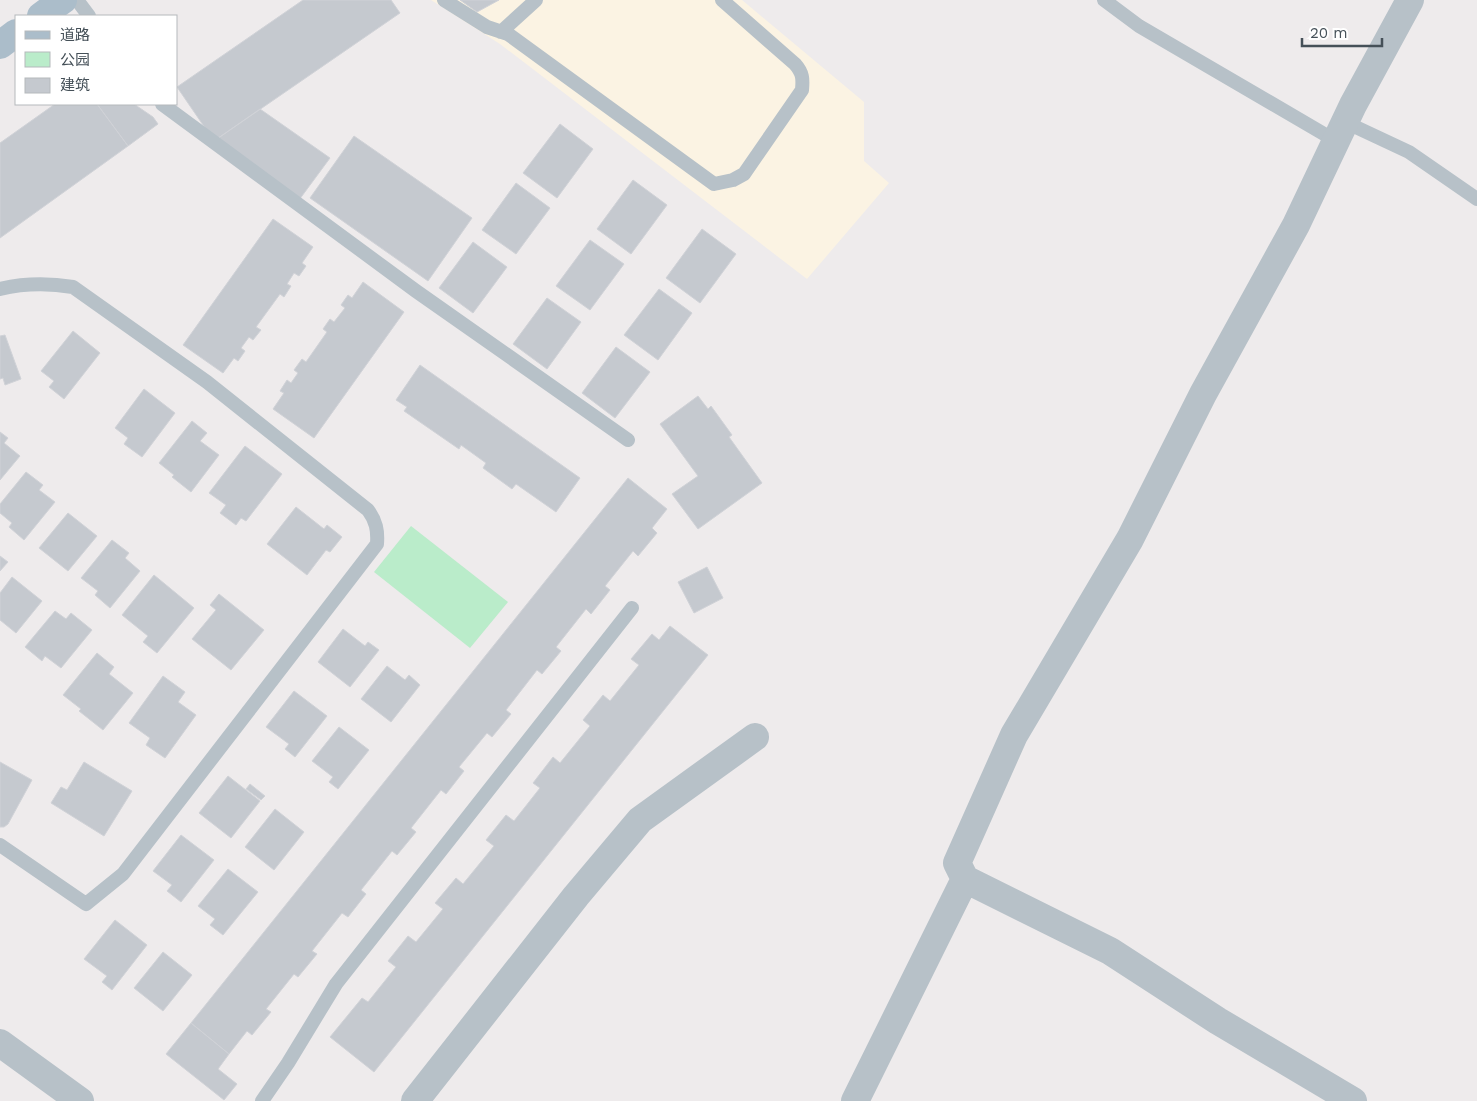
<svg xmlns="http://www.w3.org/2000/svg" width="1477" height="1101" viewBox="0 0 1477 1101" font-family="'Work Sans','Noto Sans SC',sans-serif">
	<style>
		.commercial { fill: #fbf3e3 }
		.green { fill: #baecca }
		.building { fill: #c5c9cf; stroke: #d0d2d7 }
		.lines { fill: none; stroke-linecap: round; stroke-linejoin: round }
		.service { stroke: #b7c1c8; stroke-width: 14 }
		.minor { stroke: #b7c1c8; stroke-width: 28 }
		.tertiary { stroke: #b7c1c8; stroke-width: 28 }
		.primary { stroke: #abbdca; stroke-width: 28 }
	</style>
	<rect width="100%" height="100%" fill="#eeebec"/>
	<path class="commercial" d="M431,0H742L864,102V161L889,183L807,279L500,44Z"/>
	<path class="green" d="M411,526L508,602L470,648L374,572Z"/>
	<path class="building" d="M303,0H391L400,13L214,141L177,87Z
		M460,0H499L477,12Z
		M55,104H97L128,146L0,238V143Z
		M97,104H134L153,117L158,124L128,146Z
		M260,109L330,158L299,200L214,141Z
		M560,124L593,149L557,198L523,173Z
		M354,136L472,218L428,281L310,198Z
		M633,180L667,205L631,254L597,229Z
		M516,183L550,208L516,254L482,230Z
		M273,219L313,247L302,263L306,266L299,276L294,273L287,284L291,286L284,297L280,294L256,327L261,330L253,340L249,337L241,348L245,351L238,361L234,358L223,373L183,345Z
		M702,229L736,254L700,303L666,278Z
		M590,240L624,264L590,310L556,286Z
		M473,242L507,267L473,313L439,288Z
		M363,282L404,312L314,438L273,409L284,393L280,391L287,380L291,383L298,373L294,370L302,359L306,362L327,332L323,329L330,319L334,322L345,308L341,305L348,295L352,298Z
		M659,289L692,313L658,360L624,335Z
		M547,298L581,322L547,369L513,344Z
		M73,331L100,353L64,399L49,387L54,381L41,371Z
		M5,335L21,379L5,385L3,378L0,379V336Z
		M616,347L650,372L615,418L582,393Z
		M420,365L580,478L556,512L516,484L512,489L483,468L486,463L461,445L459,449L404,411L407,407L396,400Z
		M144,389L175,413L142,457L124,444L128,438L115,428Z
		M698,396L708,409L711,406L732,435L729,437L762,483L698,529L672,494L698,476L660,424Z
		M192,421L207,433L200,441L219,455L191,492L172,477L174,475L159,463Z
		M0,432L8,438L4,443L20,456L0,480Z
		M245,446L282,474L246,521L241,518L236,525L220,513L226,505L209,493Z
		M26,472L43,485L39,490L55,502L24,540L9,527L12,523L0,513V504Z
		M628,478L667,509L652,528L657,533L638,556L633,551L605,586L610,590L591,614L586,609L556,647L561,651L542,674L537,670L506,710L511,714L492,737L487,733L459,767L464,771L446,794L441,790L411,828L416,832L397,855L392,851L361,890L366,894L348,917L342,913L312,951L317,954L298,977L294,974L266,1009L271,1012L252,1035L247,1031L229,1054L191,1023Z
		M296,507L324,529L327,525L342,537L330,552L326,550L307,575L267,544Z
		M68,513L97,536L68,571L39,548Z
		M112,540L129,553L125,558L140,571L110,608L95,595L98,591L81,578Z
		M0,556L8,562L0,571Z
		M707,567L723,598L694,613L678,582Z
		M154,575L194,608L157,653L143,642L148,636L122,615Z
		M12,577L42,601L16,633L0,620V593Z
		M219,594L264,630L231,670L192,639L216,610L210,605Z
		M55,611L66,619L71,613L92,630L61,668L45,656L42,661L25,647Z
		M670,626L708,655L374,1072L330,1037L362,998L368,1002L396,967L388,961L408,936L416,942L443,909L435,903L456,878L463,884L494,846L486,840L506,815L514,821L540,788L533,783L553,757L560,763L590,726L583,720L603,695L610,701L639,665L631,659L652,634L659,640Z
		M343,629L365,646L368,642L379,650L350,687L318,662Z
		M97,653L114,667L109,674L133,693L103,730L79,711L81,709L63,695Z
		M387,666L405,680L409,675L420,685L391,722L361,699Z
		M163,676L185,692L178,702L196,715L165,758L146,745L150,738L129,723Z
		M294,691L327,716L295,757L285,749L289,744L266,727Z
		M339,727L369,750L338,789L329,782L333,777L312,761Z
		M0,762L32,780L8,824L4,827H0Z
		M84,762L132,791L104,836L51,803L61,787L67,790Z
		M228,776L260,801L231,838L199,813Z
		M250,784L265,796L261,800L246,789Z
		M275,809L304,832L274,870L245,847Z
		M181,835L214,860L181,902L167,891L172,885L153,871Z
		M228,869L258,892L223,935L210,925L215,919L198,906Z
		M115,920L147,945L112,990L102,982L107,976L84,959Z
		M163,952L192,975L163,1011L134,988Z
		M191,1023L229,1054L218,1069L237,1084L224,1100L166,1054Z"/>
	<g class="lines">
		<path class="service" d="M77,0L89,16
			M444,0L487,27L508,34L714,184L733,180L744,174L802,90C803,79 803,73 795,64L722,0
			M1104,0L1139,26L1336,141
			M501,32L536,0
			M162,104L416,291L628,440
			M1345,122L1409,152L1477,199
			M0,289C25,283 48,283 73,287L207,382L368,510C376,521 378,530 377,544L123,874L86,904L0,845
			M262,1101L288,1063L336,984L632,608"/>
		<path class="minor" d="M415,1101L576,896L640,820L755,737
			M855,1101L965,879
			M1353,1101L1218,1021L1110,951L965,879L957,863L1014,735L1130,539L1203,394L1296,225L1353,105L1410,0"/>
		<path class="tertiary" d="M0,1043L80,1101"/>
		<path class="primary" d="M41,16L63,0
			M0,45L16,33"/>
	</g>
	<rect x="15" y="15" width="162" height="90" fill="#ffffff" stroke="#b5b9bc"/>
	<rect x="25" y="31" width="25" height="8" fill="#abbdca" stroke="#b5b9bc"/>
	<text x="60" y="40" font-size="15" fill="#455058">道路</text>
	<rect x="25" y="52" width="25" height="15" fill="#baecca" stroke="#b5b9bc"/>
	<text x="60" y="65" font-size="15" fill="#455058">公园</text>
	<rect x="25" y="78" width="25" height="15" fill="#c5c9cf" stroke="#b5b9bc"/>
	<text x="60" y="90" font-size="15" fill="#455058">建筑</text>
	<path d="M1302 38v8h80v-8" fill="none" stroke="#455058" stroke-width="2.5"/>
	<text x="1310" y="38" font-size="15" fill="#455058" stroke="#ffffff" stroke-width="4" paint-order="stroke">20 m</text>
</svg>
